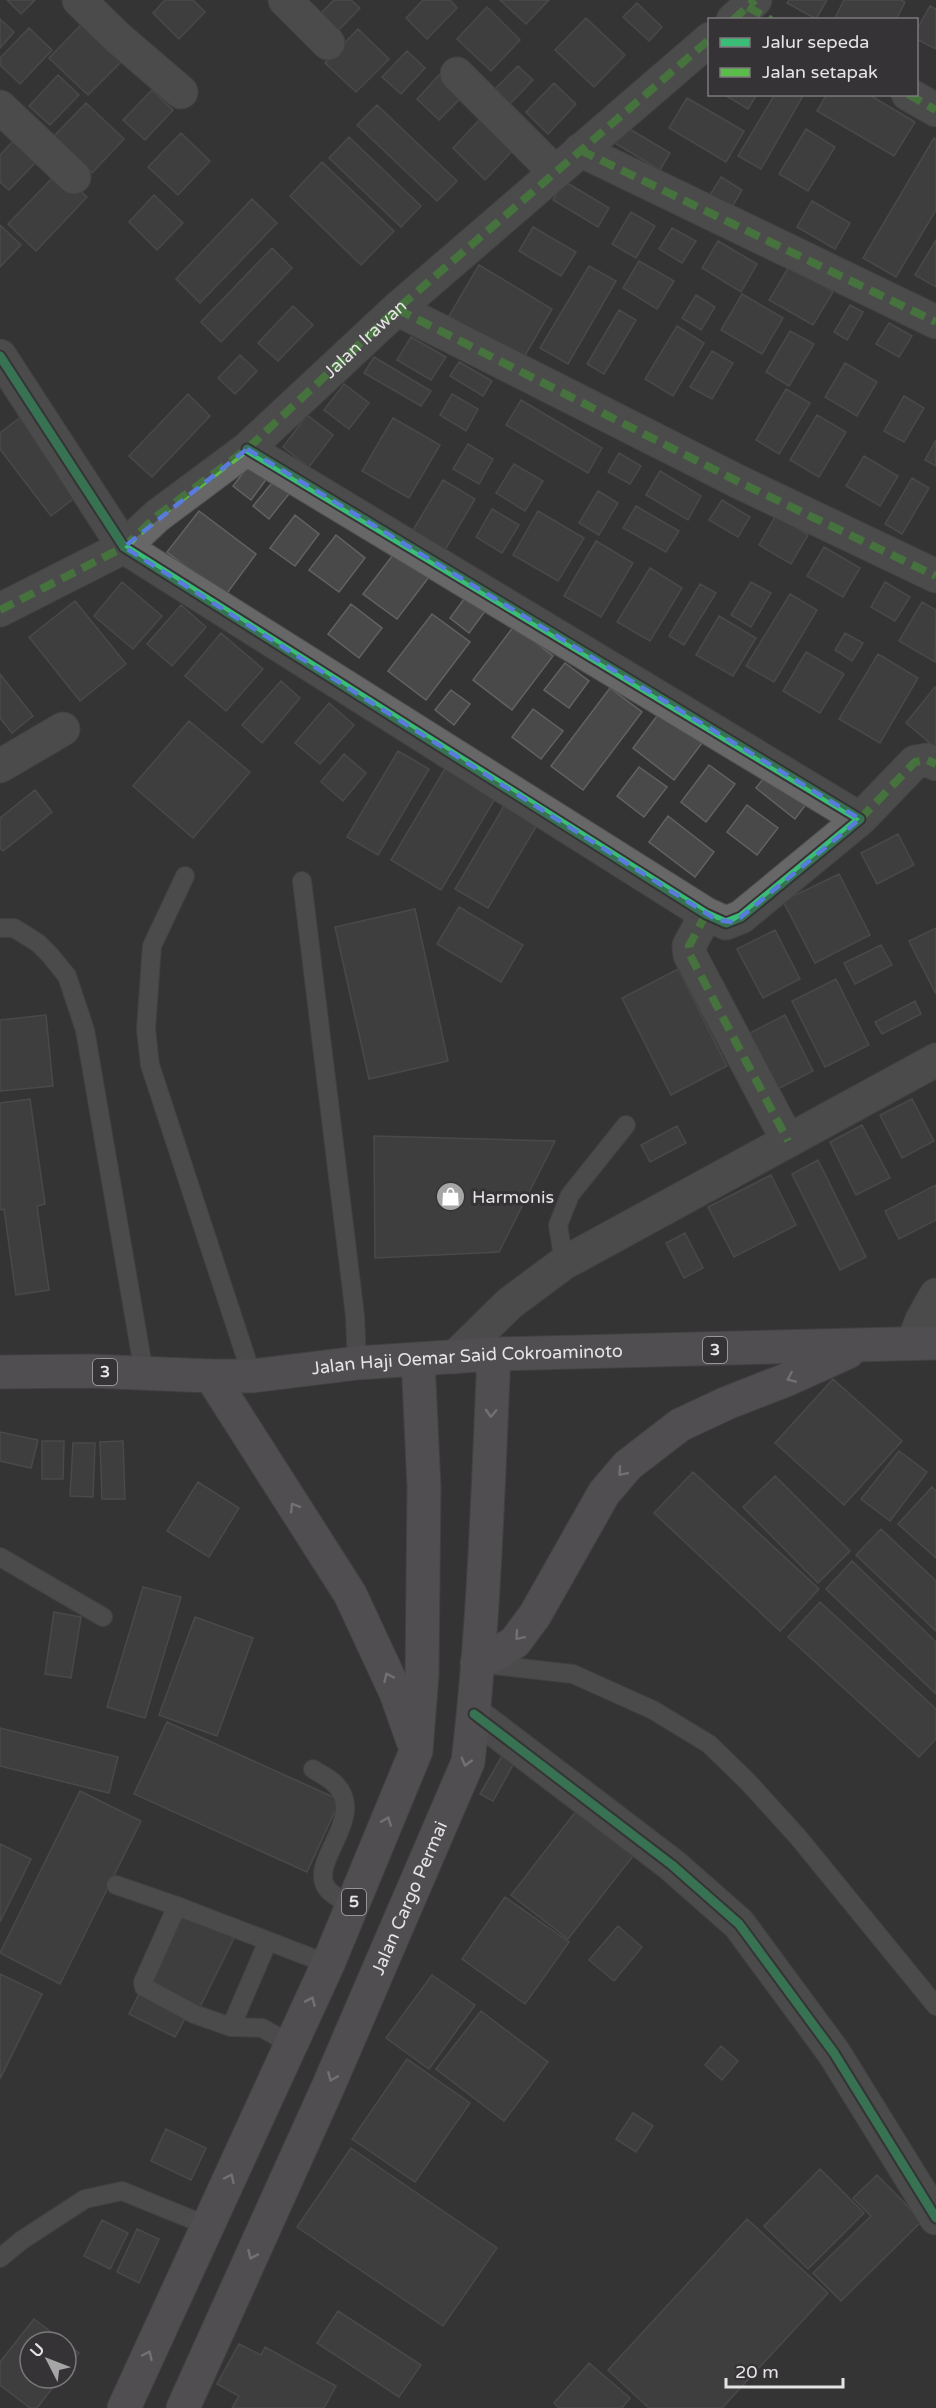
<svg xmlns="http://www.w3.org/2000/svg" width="936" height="2408" viewBox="0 0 936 2408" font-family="'Varela Round',sans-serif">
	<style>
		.building { fill: #4a494a; stroke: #636263; stroke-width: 1.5 }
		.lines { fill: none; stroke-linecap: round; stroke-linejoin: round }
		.service-casing { stroke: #515051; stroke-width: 20 }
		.minor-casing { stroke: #515051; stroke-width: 35 }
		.trunk-casing { stroke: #515051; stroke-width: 35 }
		.service { stroke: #686768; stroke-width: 18 }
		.minor { stroke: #686768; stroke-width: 33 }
		.trunk { stroke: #736d73; stroke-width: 33 }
		.quiet { stroke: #5cbc4b; stroke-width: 8; stroke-dasharray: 15 8; stroke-linecap: butt }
		.cycleway-casing { stroke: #363336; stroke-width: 13 }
		.cycleway { stroke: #3abd76; stroke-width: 9 }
		.oneway { stroke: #bdbabd }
		.marked { fill: none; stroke: #597bdc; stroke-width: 4.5; stroke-dasharray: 12 8; stroke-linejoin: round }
		.labels { text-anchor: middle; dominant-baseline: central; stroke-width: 6; stroke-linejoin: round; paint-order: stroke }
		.shield { fill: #363336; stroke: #b0aeb0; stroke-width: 1.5 }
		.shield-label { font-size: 16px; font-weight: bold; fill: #e5e3e5 }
		.street-label { font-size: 18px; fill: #e5e3e5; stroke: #363336 }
		.poi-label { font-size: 18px; fill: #e5e3e5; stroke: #363336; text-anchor: start }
	</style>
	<rect width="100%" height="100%" fill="#353435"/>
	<path class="building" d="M7,0H35L21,14Z
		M165,0H193L205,12L179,39L153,13Z
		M334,0H351L360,8L335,34L317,17Z
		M423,0H450L457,8L427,39L406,18Z
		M500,0H549L526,24Z
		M789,0H827L816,19L787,3Z
		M844,0H901L905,2L896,20H834Z
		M637,3L662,27L649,41L623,17Z
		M930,6L936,9V49L916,39V31Z
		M487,7L520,40L491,71L457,39Z
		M586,18L625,55L594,87L555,50Z
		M0,19L14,32L0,48Z
		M82,24L121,62L88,95L49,58Z
		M29,28L52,50L20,84L0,65V58Z
		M358,29L389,59L356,92L325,63Z
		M407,51L425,68L401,94L382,77Z
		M518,66L533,80L510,104L495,89Z
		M58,75L79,95L50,125L29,106Z
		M439,75L462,97L439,120L417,99Z
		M554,83L576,104L548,134L526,112Z
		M152,90L173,110L145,140L123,120Z
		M723,94H757L748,109Z
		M775,94H804L761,169L738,156Z
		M827,94H868L915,122L894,156L817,111Z
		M687,98L744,131L726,162L669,128Z
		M86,103L124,139L92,173L54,136Z
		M377,105L457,181L437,201L357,125Z
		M483,116L516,147L485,180L453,148Z
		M623,125L670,153L660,170L613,142Z
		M806,129L835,147L808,191L779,174Z
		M181,133L210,161L178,195L148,167Z
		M17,137L39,159L9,190L0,182V155Z
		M349,137L421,206L401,227L329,158Z
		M934,138L936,139V210L896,277L863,258Z
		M322,162L394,231L361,265L290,196Z
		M59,171L87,197L36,251L8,224Z
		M721,177L742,190L732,207L710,195Z
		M564,181L609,208L598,227L553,200Z
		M154,195L183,223L157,250L129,222Z
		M252,199L277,223L200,303L176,279Z
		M812,201L850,223L835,249L797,227Z
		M631,212L655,226L636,258L612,244Z
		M0,225L21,245L0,267Z
		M533,227L576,252L561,276L519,251Z
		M672,228L696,241L682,263L659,249Z
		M936,240V287L915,275Z
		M718,241L757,264L741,292L702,268Z
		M272,248L292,268L221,342L201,322Z
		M639,261L674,281L657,309L623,288Z
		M479,265L552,309L523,359L449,316Z
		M790,265L833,292L813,325L769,300Z
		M589,266L616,281L568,364L540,348Z
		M742,294L783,318L762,354L721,330Z
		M696,295L715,307L701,330L682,318Z
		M850,305L863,312L847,340L834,332Z
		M293,306L313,325L278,361L258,343Z
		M619,310L636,320L604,374L587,364Z
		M889,323L912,336L899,357L876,344Z
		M677,326L704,343L673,396L645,379Z
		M790,331L814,344L789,386L766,372Z
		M411,337L446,357L431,380L397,360Z
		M712,351L733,363L712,399L690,387Z
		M240,355L257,371L235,394L218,378Z
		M374,357L431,391L421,406L364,373Z
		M459,362L492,381L483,396L450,376Z
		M845,363L877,382L857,416L825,397Z
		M344,384L369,403L349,429L324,410Z
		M786,389L810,403L779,454L756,440Z
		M188,394L210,416L152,477L129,456Z
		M452,394L478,409L466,431L440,415Z
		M904,396L924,408L904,442L884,431Z
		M521,400L602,448L588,473L506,425Z
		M307,415L333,435L309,467L283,447Z
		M817,415L846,432L819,477L790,460Z
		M22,416L81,493L51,516L0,449V433Z
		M393,418L440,445L409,498L362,471Z
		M936,440V466L925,460Z
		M468,444L493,459L479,484L453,469Z
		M619,453L641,466L630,484L608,472Z
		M864,456L898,476L880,506L846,486Z
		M250,464L268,477L251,500L233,486Z
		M514,464L543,481L525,511L496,493Z
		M660,471L701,496L688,520L646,495Z
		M276,478L292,490L269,519L253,506Z
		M912,478L929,488L902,534L885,524Z
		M443,480L475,499L445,550L413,530Z
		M598,491L618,503L599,535L579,523Z
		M722,500L750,517L738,537L709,520Z
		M636,506L679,531L666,552L623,528Z
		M492,509L519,525L502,553L476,537Z
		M199,511L256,554L225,596L167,552Z
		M538,511L584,538L558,581L513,555Z
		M295,515L319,534L295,566L270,548Z
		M776,515L808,535L791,564L759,545Z
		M336,535L365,558L339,592L309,570Z
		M596,541L633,563L601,617L564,596Z
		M824,547L860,568L843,597L807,576Z
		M396,551L429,577L397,619L363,594Z
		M650,568L682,588L650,641L617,622Z
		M122,582L162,616L133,649L94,616Z
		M751,582L771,593L751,627L731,615Z
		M885,582L910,597L895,621L871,607Z
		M700,584L716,593L684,645L669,636Z
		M790,594L817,610L774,682L746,666Z
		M467,595L486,610L469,633L450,618Z
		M75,601L126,664L80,701L29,637Z
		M922,602L936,610L935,662L899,641Z
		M351,604L382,628L359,658L328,634Z
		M181,605L206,627L172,666L147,644Z
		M432,614L470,642L426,700L388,671Z
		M719,616L756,638L733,676L696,655Z
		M514,626L553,656L512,710L473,680Z
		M221,633L263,669L226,711L185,676Z
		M845,633L863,643L852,661L835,650Z
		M806,652L844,674L820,713L783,691Z
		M878,654L918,678L880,743L839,719Z
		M565,663L589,681L569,708L544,690Z
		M0,674L33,716L12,733L0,718Z
		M281,681L300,698L262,743L242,725Z
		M935,687L936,688V748L906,723Z
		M610,688L642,712L583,790L551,766Z
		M451,690L470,704L454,725L435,710Z
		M329,703L354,725L320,764L295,743Z
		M533,709L563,731L541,759L512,737Z
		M660,712L702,743L674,780L633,748Z
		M189,721L250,772L193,838L133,786Z
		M398,751L429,769L378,855L347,837Z
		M344,754L366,773L343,801L321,782Z
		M709,765L735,784L706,822L681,802Z
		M446,767L496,797L441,890L391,860Z
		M639,767L667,787L644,817L617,796Z
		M771,769L810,799L795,819L756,788Z
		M35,790L52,812L3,851L0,848V818Z
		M747,805L778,828L757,855L727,832Z
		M504,806L537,825L488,908L455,889Z
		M668,816L714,852L695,877L649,842Z
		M898,834L914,865L877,884L861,853Z
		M839,874L870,935L815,963L783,901Z
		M459,907L523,945L501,982L437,944Z
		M415,909L448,1061L369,1079L335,927Z
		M936,928V994L909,941Z
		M775,930L800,979L763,998L737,949Z
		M881,945L892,965L855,984L844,963Z
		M678,969L727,1066L671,1095L622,998Z
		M836,979L869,1045L825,1067L792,1001Z
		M915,1001L921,1014L882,1034L875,1022Z
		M46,1015L53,1086L0,1091V1020Z
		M785,1015L813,1071L768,1094L740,1038Z
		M30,1099L45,1204L37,1206L49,1290L16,1295L4,1209L0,1210V1103Z
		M912,1099L934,1141L902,1158L880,1115Z
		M862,1125L890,1178L856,1195L830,1142Z
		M677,1126L686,1143L650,1162L641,1145Z
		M374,1136L555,1141L499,1252L375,1258Z
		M818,1160L866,1257L840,1270L792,1174Z
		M771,1175L796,1225L734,1257L708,1207Z
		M936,1185V1220L899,1239L885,1211Z
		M685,1233L703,1268L684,1278L666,1243Z
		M833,1379L902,1441L844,1505L775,1443Z
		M0,1432L38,1440L31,1468L0,1461Z
		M42,1441H64L63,1479H42Z
		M123,1441L125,1499H102L100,1442Z
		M73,1443H95L93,1497L70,1496Z
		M899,1451L927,1472L890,1521L861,1499Z
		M693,1472L819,1589L780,1631L654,1513Z
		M775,1476L850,1551L818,1583L743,1507Z
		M198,1482L239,1508L209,1557L167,1531Z
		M932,1487L936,1491V1558L898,1524Z
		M881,1529L936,1581V1631L856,1555Z
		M852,1561L936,1642V1694L826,1589Z
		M143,1587L181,1597L145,1718L107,1707Z
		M820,1602L936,1709V1739L919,1757L788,1637Z
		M54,1612L81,1617L71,1678L45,1674Z
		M195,1617L253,1638L217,1736L159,1715Z
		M167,1722L340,1800L307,1872L134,1794Z
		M0,1728L118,1757L109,1793L0,1766Z
		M502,1756L514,1763L493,1801L480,1794Z
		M80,1791L141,1821L60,1984L0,1953Z
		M580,1806L637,1851L568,1939L511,1895Z
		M0,1844L31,1859L0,1922Z
		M505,1897L569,1942L525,2004L462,1959Z
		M183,1910L235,1936L199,2009L147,1983Z
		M618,1926L642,1947L614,1981L589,1960Z
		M0,1974L42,1994L0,2079Z
		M432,1975L475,2005L429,2069L386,2038Z
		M140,1992L187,2015L175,2037L129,2014Z
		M481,2011L548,2062L504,2121L436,2069Z
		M721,2046L738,2061L722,2080L705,2065Z
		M407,2059L470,2103L415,2182L352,2139Z
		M633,2113L653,2126L636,2152L616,2139Z
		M166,2129L206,2148L191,2180L151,2161Z
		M351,2148L497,2248L443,2326L297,2227Z
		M820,2169L864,2213L808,2269L764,2226Z
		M877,2175L922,2221L841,2301L813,2273L871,2216L853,2198Z
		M747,2219L828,2293L722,2408H649L608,2370Z
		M102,2220L128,2233L110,2269L84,2256Z
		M137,2229L159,2239L139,2283L117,2272Z
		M338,2311L421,2365L399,2397L317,2343Z
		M34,2319L64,2342H30V2378H60L37,2408H30L0,2385V2362Z
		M66,2343L79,2353L66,2370Z
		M239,2344L261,2355L265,2347L336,2386L324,2408H232L239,2396L217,2384Z
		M589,2363L630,2398L622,2408H559L554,2403Z"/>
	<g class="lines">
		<defs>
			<path id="service" d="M185,876L152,946L146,1029L150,1065L252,1376
				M302,881L355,1316L357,1363
				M0,928H14L38,943L50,955L67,976L85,1030L144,1373
				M564,1263L558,1225L570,1195L626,1125
				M0,1557L103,1617
				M485,1664L573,1674L653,1710L709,1744L748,1782L798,1837L936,2006
				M313,1769C319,1773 327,1777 333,1782C370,1815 309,1860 326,1887C331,1895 344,1901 352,1906
				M116,1885L177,1906L328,1964
				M177,1906L143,1982L144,1987L194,2014L231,2027
				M268,1941L231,2027L262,2028L291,2044
				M0,2258L22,2240L85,2199L122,2191L208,2226"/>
			<path id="minor" d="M79,0L117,37L181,92
				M285,0L328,43
				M733,20L755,0
				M457,74L554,171
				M908,94L936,110
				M0,107L74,177
				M580,150L936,322
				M397,309L739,482L936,576
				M0,356L124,547L706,914L726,923L741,917L860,819L247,449
				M0,610L124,547L157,516L247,449L397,309L710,39
				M0,766L63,729
				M860,819L915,762L927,760L936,764
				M706,914L689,946L690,955L788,1141
				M913,1343L922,1320L936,1295
				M455,1357L510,1303L564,1263L936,1060
				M474,1714L672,1865L739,1924L834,2053L936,2218"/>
			<g id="trunk">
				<path id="s1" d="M0,1372L91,1371L211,1376H252L357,1363L494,1354L936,1343"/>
				<path d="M211,1376L350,1594L396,1693L413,1741"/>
				<path d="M477,1663L498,1653L515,1642L535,1615L604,1493L628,1465L680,1425L727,1403L786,1380L848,1352"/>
				<path d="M124,2408L328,1964L416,1751L422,1675L424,1487L418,1360"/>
				<path id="s2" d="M183,2408L328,2087L468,1762C484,1627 488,1490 494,1354"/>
			</g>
		</defs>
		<use href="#service" class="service-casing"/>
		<use href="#minor" class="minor-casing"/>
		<use href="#trunk" class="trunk-casing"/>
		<use href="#service" class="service"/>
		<use href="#minor" class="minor"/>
		<use href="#trunk" class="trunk"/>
		<g class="quiet">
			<path d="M748,7L771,20"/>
			<path d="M733,20L755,0"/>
			<path d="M908,94L936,110"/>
			<path d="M580,150L936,322"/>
			<path d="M397,309L739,482L936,576"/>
			<path id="s3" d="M0,610L124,547L157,516L247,449L397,309L710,39"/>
			<path d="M860,819L915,762L927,760L936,764"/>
			<path d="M706,914L689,946L690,955L788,1141"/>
		</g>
		<defs>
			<path id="cycleway" d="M0,356L124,547L706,914L726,923L741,917L860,819L247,449
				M474,1714L672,1865L739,1924L834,2053L936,2218"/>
		</defs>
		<use href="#cycleway" class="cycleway-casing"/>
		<use href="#cycleway" class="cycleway"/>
	</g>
	<defs><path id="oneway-chevron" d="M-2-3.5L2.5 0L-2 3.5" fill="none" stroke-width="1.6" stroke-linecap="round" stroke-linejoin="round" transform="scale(1.5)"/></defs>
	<g class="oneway">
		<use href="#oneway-chevron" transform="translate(791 1378) rotate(157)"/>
		<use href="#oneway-chevron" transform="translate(491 1413) rotate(93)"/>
		<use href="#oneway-chevron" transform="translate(622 1472) rotate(131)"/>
		<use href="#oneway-chevron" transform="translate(294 1507) rotate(-122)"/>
		<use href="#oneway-chevron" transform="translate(519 1636) rotate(131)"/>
		<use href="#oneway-chevron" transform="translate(388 1677) rotate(-115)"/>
		<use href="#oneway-chevron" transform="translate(466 1762) rotate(105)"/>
		<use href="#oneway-chevron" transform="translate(387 1821) rotate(-68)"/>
		<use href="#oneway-chevron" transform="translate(311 2001) rotate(-66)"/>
		<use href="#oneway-chevron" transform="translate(332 2077) rotate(113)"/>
		<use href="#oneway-chevron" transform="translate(230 2178) rotate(-65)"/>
		<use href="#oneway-chevron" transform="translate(252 2255) rotate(114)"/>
		<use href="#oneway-chevron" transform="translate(148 2355) rotate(-65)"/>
	</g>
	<path d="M0 0H936V2408H0ZM247,449L860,819L741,917L733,922L717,920L124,547Z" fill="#353435" fill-opacity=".55" fill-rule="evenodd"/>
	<path class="marked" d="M247,449L860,819L741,917L733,922L717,920L124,547Z"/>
	<defs>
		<symbol id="shop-disc" viewBox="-11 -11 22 22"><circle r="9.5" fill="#a7a6a7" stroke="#363336"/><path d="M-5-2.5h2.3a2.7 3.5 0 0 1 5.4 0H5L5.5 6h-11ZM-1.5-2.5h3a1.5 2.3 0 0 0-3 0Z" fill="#fff"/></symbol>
	</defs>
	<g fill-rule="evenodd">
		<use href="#shop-disc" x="434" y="1180" width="33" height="33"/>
	</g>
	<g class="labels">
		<g class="shield">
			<rect x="703" y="1337" width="24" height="26" rx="4.5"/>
			<rect x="93" y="1359" width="24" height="26" rx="4.5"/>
			<rect x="342" y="1889" width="24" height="26" rx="4.5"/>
		</g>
		<g class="shield-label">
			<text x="715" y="1350">3</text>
			<text x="105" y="1372">3</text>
			<text x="354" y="1902">5</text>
		</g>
		<g class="street-label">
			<text stroke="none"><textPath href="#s3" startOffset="458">Jalan Irawan</textPath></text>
			<text stroke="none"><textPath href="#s1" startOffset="468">Jalan Haji Oemar Said Cokroaminoto</textPath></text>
			<text stroke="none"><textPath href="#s2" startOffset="558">Jalan Cargo Permai</textPath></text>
		</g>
		<g class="poi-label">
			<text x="472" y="1197">Harmonis</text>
		</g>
	</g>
	<rect x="708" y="18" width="210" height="78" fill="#363336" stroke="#7c797c" stroke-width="1.5"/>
	<rect x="720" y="38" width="30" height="9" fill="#3abd76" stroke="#7c797c" stroke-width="1.5"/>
	<text x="762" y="48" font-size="18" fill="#e5e3e5">Jalur sepeda</text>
	<rect x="720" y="68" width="30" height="9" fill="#5cbc4b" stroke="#7c797c" stroke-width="1.5"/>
	<text x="762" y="78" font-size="18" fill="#e5e3e5">Jalan setapak</text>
	<g transform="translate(48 2360) rotate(312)"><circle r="28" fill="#363336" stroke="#7c797c" stroke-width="1.5"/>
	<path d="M0-4.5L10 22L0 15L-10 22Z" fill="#a7a6a7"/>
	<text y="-9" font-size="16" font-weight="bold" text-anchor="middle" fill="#e5e3e5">U</text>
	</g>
	<path d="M726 2378v9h117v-9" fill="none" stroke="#e5e3e5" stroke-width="3"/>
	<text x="735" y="2378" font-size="18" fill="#e5e3e5" stroke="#363336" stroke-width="4.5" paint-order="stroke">20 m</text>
</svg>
